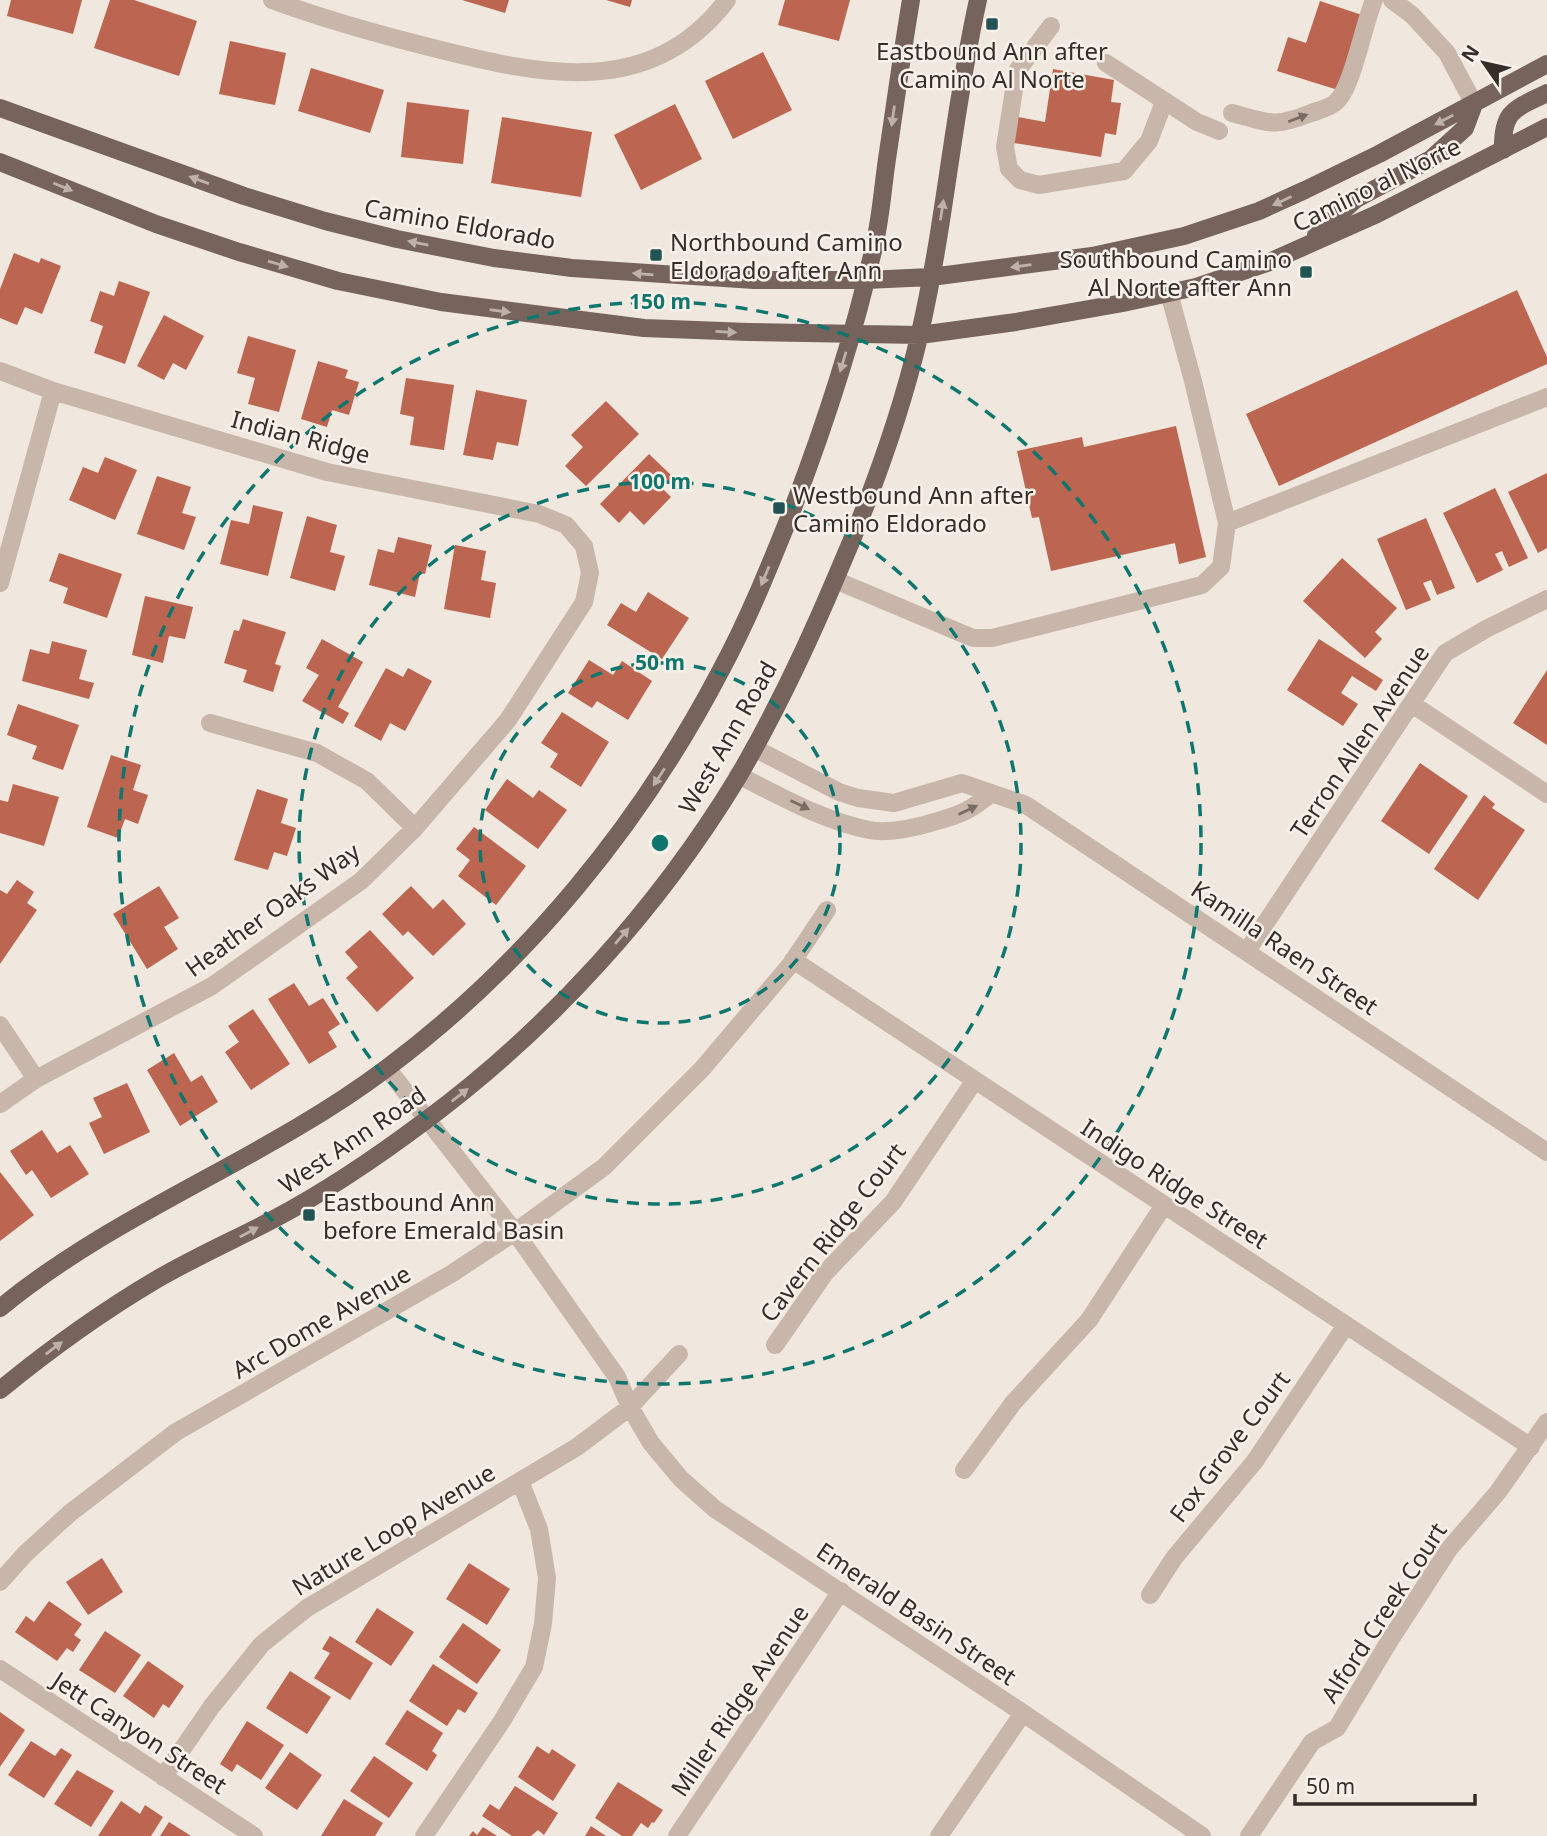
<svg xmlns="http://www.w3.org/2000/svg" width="1547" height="1836" viewBox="0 0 1547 1836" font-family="'Noto Sans',sans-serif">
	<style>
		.building { fill: #bc6550 }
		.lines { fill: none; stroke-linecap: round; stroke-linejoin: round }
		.minor { stroke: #c8b6ab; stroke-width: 18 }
		.major { stroke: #76635c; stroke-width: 18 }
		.oneway { fill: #beb1aa }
		.oneway2 { fill: #786b64 }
		.ring { fill: none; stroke: #0f766e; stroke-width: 3.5; stroke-dasharray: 12 9 }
		.poi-dot { fill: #225354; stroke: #f8f1ea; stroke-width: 2.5 }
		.labels { text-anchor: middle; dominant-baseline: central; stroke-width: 5; stroke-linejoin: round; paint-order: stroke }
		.poi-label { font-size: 24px; fill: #362d29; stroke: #f8f1ea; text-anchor: start }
		.street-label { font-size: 24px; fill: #362d29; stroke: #f8f1ea }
		.centre { fill: #0f766e; stroke: #f8f1ea; stroke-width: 3.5 }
		.ring-label { font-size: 21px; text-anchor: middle; font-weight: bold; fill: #0f766e; stroke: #f8f1ea; stroke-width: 5; stroke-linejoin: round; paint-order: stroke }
	</style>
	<rect width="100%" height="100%" fill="#f0e7de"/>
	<path class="building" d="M11,0H82L73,34L7,16Z
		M110,0H134L197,21L179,76L94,48Z
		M462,0H509L505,13Z
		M606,0H632L630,7Z
		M785,0H850L839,41L778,25Z
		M1320,1L1362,15L1338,90L1277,71L1288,37L1306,43Z
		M230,41L286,53L275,105L219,94Z
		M763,52L792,110L733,139L705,81Z
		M311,68L384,90L370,133L298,111Z
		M1053,69L1114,80L1111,102L1121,103L1116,135L1105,133L1101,157L1014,143L1018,117L1045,122Z
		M407,102L469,110L463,164L401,157Z
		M675,104L702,159L641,190L614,135Z
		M502,117L592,132L581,197L491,183Z
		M14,253L39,263L41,258L61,266L42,314L25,307L17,325L0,318V289Z
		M119,281L150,292L125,364L94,353L103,326L90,321L100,291L114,296Z
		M1517,290L1547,357V364L1279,486L1246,414Z
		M164,315L204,336L186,370L173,363L164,380L137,366Z
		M248,336L296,350L279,412L248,404L255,378L237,373Z
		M318,361L348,370L345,378L359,382L349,415L332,410L327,427L301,419Z
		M406,378L454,385L444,450L410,445L414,417L400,414Z
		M476,390L527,400L518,446L497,442L493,460L463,455Z
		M606,401L639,434L586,486L565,466L583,447L571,435Z
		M1176,426L1206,557L1179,564L1175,543L1051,571L1039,517L1032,518L1017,451L1082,437L1084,447Z
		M649,454L673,477L662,488L671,497L644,525L630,511L619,523L600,504Z
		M105,457L137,470L115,520L69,500L83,467L98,473Z
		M1547,473V548L1538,553L1508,492Z
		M157,476L191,487L182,513L196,517L184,550L137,534Z
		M1495,488L1528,558L1509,567L1502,551L1495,554L1503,570L1477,583L1443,513Z
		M253,505L283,512L268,576L220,564L231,520L249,524Z
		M307,516L337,525L330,552L345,556L335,591L290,578Z
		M1426,518L1455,588L1437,595L1431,580L1423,583L1431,600L1406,610L1377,539Z
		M398,537L432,545L425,574L420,573L415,597L369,585L378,549L394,553Z
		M455,545L486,551L481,580L496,583L490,618L444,609Z
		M59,553L122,574L107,618L63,603L68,588L49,581Z
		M1342,558L1397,608L1375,632L1382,639L1365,658L1303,601Z
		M648,592L689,618L662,659L607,625L621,603L636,612Z
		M145,596L193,607L185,639L169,636L163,663L132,655Z
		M243,619L286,632L275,664L281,666L273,692L243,682L247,670L224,663L234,630L239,631Z
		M322,639L363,662L338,707L349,713L343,724L302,701L319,675L306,668Z
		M1319,639L1383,680L1376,691L1352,676L1341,693L1358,704L1343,726L1287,690Z
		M52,641L87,650L79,679L94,683L89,699L22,681L30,649L49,654Z
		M589,660L613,675L622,661L652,681L628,720L597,701L592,708L568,693Z
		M386,668L403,677L408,668L432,681L405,731L390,723L381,741L354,726Z
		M1547,670V745L1513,723Z
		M18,704L79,725L63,770L32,759L37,746L7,735Z
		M562,712L609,742L581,787L550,767L558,754L541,743Z
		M111,755L141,765L133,790L148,795L138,824L125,819L118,838L87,827Z
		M1420,763L1468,796L1429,854L1381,821Z
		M507,779L533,798L539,790L567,810L538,849L485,810Z
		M13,784L59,797L44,846L0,833V800L8,802Z
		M257,789L288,799L281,823L296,828L287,856L274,852L268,870L234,860Z
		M1484,795L1495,804L1492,808L1525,830L1478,900L1434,869Z
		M474,827L526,866L496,905L458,876L470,860L456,849Z
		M17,880L34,892L27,903L37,910L0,964V890L7,894Z
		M159,886L179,918L164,927L178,949L147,969L113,914Z
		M411,886L433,909L443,899L466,924L433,956L408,931L403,936L382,914Z
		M370,930L414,978L377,1012L346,978L358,967L345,952Z
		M294,983L309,1006L323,998L340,1024L328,1032L337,1047L309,1064L268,999Z
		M253,1009L290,1064L251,1090L225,1052L239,1042L228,1026Z
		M174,1053L191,1082L202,1075L218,1102L180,1126L147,1070Z
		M127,1083L150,1132L104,1154L89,1123L102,1117L93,1098Z
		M42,1130L57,1153L70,1145L89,1174L51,1198L32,1170L26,1175L10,1151Z
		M0,1172L34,1215L0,1241Z
		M102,1558L123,1592L88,1615L66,1582Z
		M469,1563L510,1589L487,1625L446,1599Z
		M49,1601L82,1624L74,1635L81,1640L73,1652L67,1648L57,1661L15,1632L26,1616L34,1622Z
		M377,1608L414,1632L391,1666L355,1642Z
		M463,1623L501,1650L477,1684L439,1657Z
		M105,1631L141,1655L115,1693L79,1670Z
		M330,1636L373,1663L350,1700L314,1678L330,1653L322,1649Z
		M148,1661L184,1686L169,1708L163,1704L154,1718L123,1696Z
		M433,1664L478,1693L465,1713L458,1709L447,1726L409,1701Z
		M290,1671L331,1697L307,1734L266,1708Z
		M407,1710L443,1733L432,1751L437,1755L427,1771L385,1744Z
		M0,1712L25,1730L0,1767Z
		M247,1721L284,1745L261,1780L237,1764L232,1772L220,1764Z
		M31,1741L55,1756L61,1748L72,1755L44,1798L8,1775Z
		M537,1746L549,1754L552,1749L576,1765L553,1801L518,1777Z
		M290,1752L322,1775L297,1810L265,1788Z
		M374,1756L413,1783L389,1818L350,1791Z
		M77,1770L114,1791L91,1827L54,1804Z
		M618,1782L663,1810L654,1823L652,1822L648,1828L641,1823L632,1836H622L595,1818Z
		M515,1786L558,1813L544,1835L538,1830L531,1836H512L482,1816L490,1804L499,1810Z
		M344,1799L383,1823L375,1836H321Z
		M121,1801L140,1814L145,1805L163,1817L151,1836H98Z
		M169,1822L191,1836H160Z
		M591,1826L606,1836H585Z
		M483,1827L497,1836H469L473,1831L477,1835Z"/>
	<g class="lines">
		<path class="minor" d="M272,0C326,20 381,35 437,49C541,75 651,100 727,0
			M1392,0L1412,15L1447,53L1474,104
			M1051,26L1017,71L1005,147L1009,169L1020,180L1039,185L1124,171L1149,141L1164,102
			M1106,63L1197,122L1219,131
			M1232,113C1269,123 1274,128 1311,113C1319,110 1330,108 1336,102C1352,89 1364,23 1374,0
			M0,371L53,391L327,472L539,514L566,525L584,546L590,573L584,602L508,720L415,828L361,881L212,986L36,1079L0,1104
			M1227,523L1547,397
			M835,580L973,638H992L1202,585L1221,567L1227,523L1193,381L1169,293
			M0,583L53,391
			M1412,704L1547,794
			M210,723L317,753L367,781L415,828
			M754,748L839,792L858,798L894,803L962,783L1026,805L1547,1152
			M738,775C780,796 823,821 869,830C889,834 914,828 934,822C959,815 971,811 991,793
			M1247,951L1445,653L1486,629L1547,599
			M793,960L1531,1447
			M0,1025L36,1079
			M387,1068L515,1232L617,1377L630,1407L651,1443L681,1479L715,1509L1023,1713L1202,1836
			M775,1345L825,1273L893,1202L975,1080
			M964,1470L1013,1403L1089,1320L1164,1205
			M0,1582L25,1554L70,1513L176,1432L451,1274L515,1232L604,1167L702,1069L791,964L827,910
			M1150,1595L1174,1558L1255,1461L1346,1325
			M0,1669L254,1836
			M163,1777L212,1706L262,1644L307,1608L577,1447L630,1407L679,1354
			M424,1836L502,1721L534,1667L543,1624L547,1578L539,1529L520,1481
			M677,1836L841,1591
			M939,1836L1023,1713
			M1249,1836L1312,1742L1337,1728L1390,1640L1449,1549L1498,1492L1547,1422"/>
		<path class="major" d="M0,108L244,196L325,221L397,239L494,258L572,268L754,280H866L931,277L1092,256L1184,236L1259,211L1305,190L1379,154L1547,64
			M1503,150C1502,110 1515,109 1547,93
			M0,162L156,224L239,252L338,281L441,302L644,328L748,332L920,335L1016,322L1123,303L1196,287L1267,263L1377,214L1547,127
			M1316,235L1356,199L1431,159L1465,128L1474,104
			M0,1308C118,1211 265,1160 387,1068C527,963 640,825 721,670C749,618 771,563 793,508C826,422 855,333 875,242C881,215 883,186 887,159C895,106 902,53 911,0
			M0,1390C49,1350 100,1313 154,1281C193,1258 234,1240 274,1219C327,1191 377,1157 425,1121C549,1029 658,909 738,777C776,712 808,644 837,575C870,499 900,418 919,337C945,226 953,111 978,0"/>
	</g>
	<defs><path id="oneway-solid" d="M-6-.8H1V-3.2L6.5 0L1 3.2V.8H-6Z" transform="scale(1.75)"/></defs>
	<g class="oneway">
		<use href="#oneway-solid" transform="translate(893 116) rotate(98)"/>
		<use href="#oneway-solid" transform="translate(1444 120) rotate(152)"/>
		<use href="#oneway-solid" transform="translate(199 180) rotate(-160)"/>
		<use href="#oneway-solid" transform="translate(63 187) rotate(22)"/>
		<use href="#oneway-solid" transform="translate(1282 201) rotate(155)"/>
		<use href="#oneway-solid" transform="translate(942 210) rotate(-81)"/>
		<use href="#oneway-solid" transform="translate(418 243) rotate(-169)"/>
		<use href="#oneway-solid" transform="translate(278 264) rotate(16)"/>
		<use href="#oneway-solid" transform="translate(1021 266) rotate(172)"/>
		<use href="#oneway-solid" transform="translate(643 274) rotate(-175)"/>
		<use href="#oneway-solid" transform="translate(500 311) rotate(8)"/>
		<use href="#oneway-solid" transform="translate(726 332) rotate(3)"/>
		<use href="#oneway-solid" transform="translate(843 362) rotate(107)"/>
		<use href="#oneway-solid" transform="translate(765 576) rotate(113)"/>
		<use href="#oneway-solid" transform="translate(659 777) rotate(123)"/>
		<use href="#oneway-solid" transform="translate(622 936) rotate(-49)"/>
		<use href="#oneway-solid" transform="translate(460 1095) rotate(-38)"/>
		<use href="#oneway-solid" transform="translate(249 1232) rotate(-28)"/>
		<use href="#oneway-solid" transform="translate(54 1348) rotate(-37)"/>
	</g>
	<g class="oneway2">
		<use href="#oneway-solid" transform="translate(1298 118) rotate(-21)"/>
		<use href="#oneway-solid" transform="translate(800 805) rotate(26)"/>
		<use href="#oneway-solid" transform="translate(968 810) rotate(-26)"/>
	</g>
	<g class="ring">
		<circle cx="660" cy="843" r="180"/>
		<circle cx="660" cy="843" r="361"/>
		<circle cx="660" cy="843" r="541"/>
	</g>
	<g class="poi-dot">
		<rect x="985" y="17" width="14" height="14" rx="3.5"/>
		<rect x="649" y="248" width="14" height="14" rx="3.5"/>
		<rect x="1299" y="265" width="14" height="14" rx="3.5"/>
		<rect x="772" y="501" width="14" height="14" rx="3.5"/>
		<rect x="302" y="1208" width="14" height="14" rx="3.5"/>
	</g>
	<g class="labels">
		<g class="poi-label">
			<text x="992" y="50" text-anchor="middle">Eastbound Ann after<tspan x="992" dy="28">Camino Al Norte</tspan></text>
			<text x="670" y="241">Northbound Camino<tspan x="670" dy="28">Eldorado after Ann</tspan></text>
			<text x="1292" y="258" text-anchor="end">Southbound Camino<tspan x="1292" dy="28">Al Norte after Ann</tspan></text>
			<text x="793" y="494">Westbound Ann after<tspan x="793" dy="28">Camino Eldorado</tspan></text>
			<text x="323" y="1201">Eastbound Ann<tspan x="323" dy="28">before Emerald Basin</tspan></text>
		</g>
		<g class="street-label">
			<text transform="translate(1376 184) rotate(-26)">Camino al Norte</text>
			<text transform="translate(460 223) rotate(10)">Camino Eldorado</text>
			<text transform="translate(301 436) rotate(15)">Indian Ridge</text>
			<text transform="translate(727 737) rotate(-60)">West Ann Road</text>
			<text transform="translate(1359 741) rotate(-56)">Terron Allen Avenue</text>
			<text transform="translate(272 909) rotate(-36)">Heather Oaks Way</text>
			<text transform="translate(1285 947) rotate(34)">Kamilla Raen Street</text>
			<text transform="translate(352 1139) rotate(-34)">West Ann Road</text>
			<text transform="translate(1175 1183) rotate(33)">Indigo Ridge Street</text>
			<text transform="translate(832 1232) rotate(-52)">Cavern Ridge Court</text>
			<text transform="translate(321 1321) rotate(-30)">Arc Dome Avenue</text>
			<text transform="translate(1229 1446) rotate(-53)">Fox Grove Court</text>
			<text transform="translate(393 1529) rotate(-31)">Nature Loop Avenue</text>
			<text transform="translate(1383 1612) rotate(-57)">Alford Creek Court</text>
			<text transform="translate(917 1613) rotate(34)">Emerald Basin Street</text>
			<text transform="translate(739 1700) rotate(-56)">Miller Ridge Avenue</text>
			<text transform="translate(140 1732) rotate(33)">Jett Canyon Street</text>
		</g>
	</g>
	<circle cx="660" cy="843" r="10" class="centre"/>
	<g class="ring-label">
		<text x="660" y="309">150 m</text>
		<text x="660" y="489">100 m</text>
		<text x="660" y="670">50 m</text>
	</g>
	<g transform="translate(1484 63) rotate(304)" stroke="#f8f1ea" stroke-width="5" paint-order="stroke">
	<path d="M0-5L12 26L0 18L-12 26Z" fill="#362d29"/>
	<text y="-10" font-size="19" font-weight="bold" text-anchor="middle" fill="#362d29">N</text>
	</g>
	<path d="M1295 1794v10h180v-10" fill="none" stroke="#362d29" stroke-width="3.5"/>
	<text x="1306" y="1794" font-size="21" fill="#362d29" stroke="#f8f1ea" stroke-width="5" paint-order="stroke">50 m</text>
</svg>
